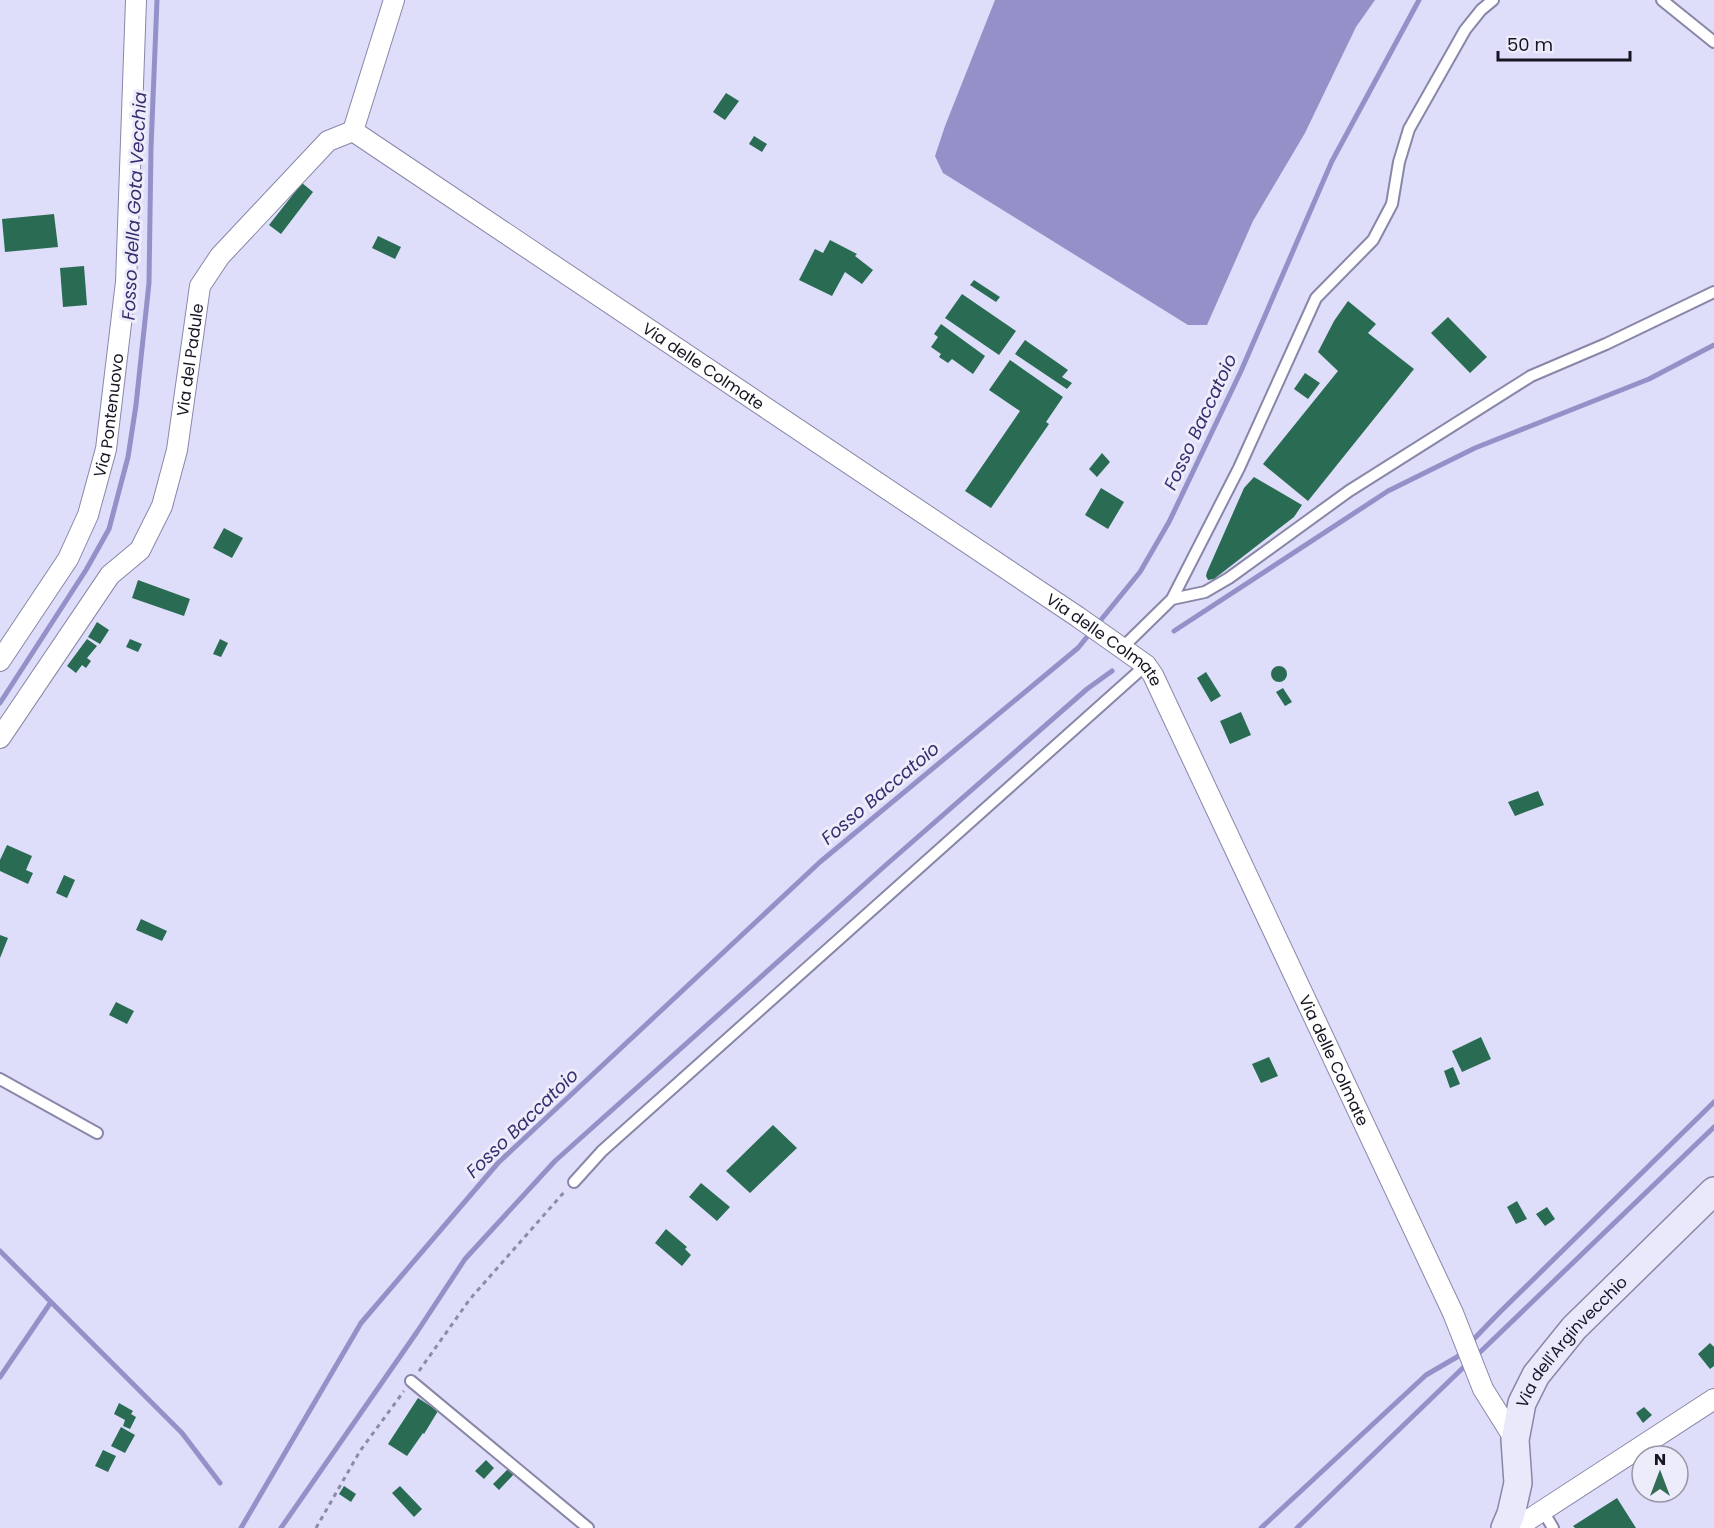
<svg xmlns="http://www.w3.org/2000/svg" width="1714" height="1528" viewBox="0 0 1714 1528" font-family="Poppins,sans-serif">
	<style>
		.water { fill: #9491c8 }
		.lines { fill: none; stroke-linecap: round; stroke-linejoin: round }
		.stream { stroke: #9491c8; stroke-width: 5 }
		.building { fill: #296c53 }
		.lane-casing { stroke: #8987a8; stroke-width: 14 }
		.street-casing { stroke: #8987a8; stroke-width: 22 }
		.secondary-casing { stroke: #8987a8; stroke-width: 30 }
		.path { stroke: #8d8ca2; stroke-width: 3; stroke-dasharray: 4.5 4.5; stroke-linecap: butt }
		.lane { stroke: #fff; stroke-width: 10 }
		.street { stroke: #fff; stroke-width: 20 }
		.secondary { stroke: #eae9fb; stroke-width: 27 }
		.labels { text-anchor: middle; dominant-baseline: central; stroke-width: 6; stroke-linejoin: round; paint-order: stroke }
		.street-label { font-size: 16px; fill: #161522; stroke: #ececfb }
		.water-label { font-size: 18px; font-style: italic; fill: #372c6e; stroke: #ececfb }
	</style>
	<rect width="100%" height="100%" fill="#deddfa"/>
	<path class="water" d="M995,0H1375L1356,27L1305,133L1253,221L1207,325H1188L943,173L935,156L945,126Z"/>
	<g class="lines">
		<path class="stream" d="M1174,631L1388,491L1475,448L1649,379L1714,345
			M0,703L86,570L109,529L128,457L136,405L149,283L151,148L157,0
			M0,1251L182,1433L220,1483
			M1470,1343L1499,1313L1714,1102
			M1475,1357L1714,1127
			M0,1377L51,1302
			M241,1528L361,1323L498,1163L820,862L1078,648L1140,572L1169,522L1241,371L1332,161L1419,0
			M281,1528L417,1332L465,1259L555,1161L887,864L1087,689L1112,671
			M1261,1528L1426,1375L1457,1357L1464,1350
			M1297,1528L1468,1363"/>
	</g>
	<path class="building" d="M726,93L739,101L725,120L713,112Z
		M754,136L767,144L762,152L749,144Z
		M302,183L313,192L281,234L269,225Z
		M54,214L58,247L5,252L2,219Z
		M378,236L401,247L395,259L372,248Z
		M830,240L857,254L855,256L873,270L862,284L845,272L832,296L799,280L815,249L823,253Z
		M84,266L87,305L63,307L60,268Z
		M974,280L1000,297L996,302L970,285Z
		M962,294L1016,331L999,355L945,318Z
		M1348,301L1376,324L1368,333L1414,369L1308,501L1263,464L1338,371L1318,352L1334,321Z
		M1448,317L1487,357L1470,373L1431,333Z
		M941,324L985,356L973,374L952,359L948,363L939,357L941,354L931,347L938,337L934,334Z
		M1025,340L1068,370L1062,377L1072,383L1067,389L1015,354Z
		M1010,360L1063,397L1046,422L1049,424L991,508L965,491L1020,411L989,390Z
		M1305,373L1320,383L1308,399L1294,389Z
		M1102,453L1110,462L1097,477L1089,469Z
		M1254,477L1302,505L1294,517L1214,579L1208,580L1206,576L1207,572L1244,488Z
		M1101,488L1124,502L1108,529L1085,515Z
		M224,528L243,538L232,558L213,548Z
		M138,580L190,599L184,616L132,598Z
		M97,622L109,630L100,644L88,637Z
		M87,639L97,646L87,658L91,661L86,668L82,665L76,673L67,666Z
		M130,639L142,644L138,652L126,647Z
		M220,639L228,643L221,657L213,654Z
		M1271 674a8 8 0 1 1 16 0a8 8 0 1 1-16 0Z
		M1206,672L1221,696L1211,702L1197,678Z
		M1283,688L1292,702L1285,706L1276,692Z
		M1241,712L1251,735L1230,744L1220,721Z
		M1538,791L1544,805L1515,816L1508,802Z
		M7,845L32,856L26,870L33,873L28,884L0,871V860Z
		M64,875L75,880L67,898L56,893Z
		M141,919L167,931L162,941L136,930Z
		M0,935L8,938L0,958Z
		M116,1002L134,1011L127,1024L109,1015Z
		M1481,1037L1491,1059L1462,1072L1452,1051Z
		M1269,1057L1278,1076L1261,1083L1252,1064Z
		M1453,1067L1460,1084L1450,1088L1444,1071Z
		M773,1125L797,1148L750,1193L726,1171Z
		M701,1183L730,1207L717,1221L689,1197Z
		M1517,1201L1527,1219L1516,1224L1507,1207Z
		M1547,1207L1555,1219L1545,1226L1536,1214Z
		M666,1229L687,1247L685,1249L691,1255L682,1266L655,1243Z
		M1710,1343L1714,1347V1366L1710,1369L1698,1354Z
		M418,1398L438,1411L424,1434L423,1433L407,1456L388,1444Z
		M119,1403L133,1411L131,1414L136,1417L130,1429L123,1426L125,1420L114,1414Z
		M1644,1407L1652,1415L1643,1423L1636,1413Z
		M121,1427L135,1435L125,1453L111,1446Z
		M103,1450L116,1456L108,1472L95,1466Z
		M486,1460L494,1468L484,1479L475,1471Z
		M509,1468L514,1474L499,1490L493,1484Z
		M344,1486L356,1494L351,1502L339,1494Z
		M400,1486L422,1509L414,1517L392,1493Z
		M1617,1498L1636,1528H1575L1573,1526Z"/>
	<g class="lines">
		<defs>
			<path id="lane" d="M1662,0L1714,42
				M1172,599L1205,592L1229,578L1349,491L1531,376L1606,344L1714,292
				M1122,648L1172,599L1239,468L1316,298L1373,240L1392,204L1399,162L1409,129L1465,30L1481,10L1493,0
				M0,1079L97,1133
				M574,1182L602,1151L1146,665
				M411,1381L588,1528
				M1543,1511L1553,1528"/>
			<g id="street">
				<path id="s1" d="M353,131L1078,617L1146,665L1153,675L1453,1313L1483,1389L1515,1440"/>
				<path d="M353,131L394,0"/>
				<path id="s2" d="M0,661L68,559L88,515L106,449L126,282L136,0"/>
				<path id="s3" d="M0,738L110,575L140,550L162,506L177,450L200,286L220,256L328,141L353,131"/>
				<path d="M1516,1528L1714,1399"/>
			</g>
			<g id="secondary">
				<path id="s4" d="M1505,1528L1511,1514L1518,1483L1515,1440L1522,1403L1536,1375L1574,1328L1714,1191"/>
			</g>
		</defs>
		<use href="#lane" class="lane-casing"/>
		<use href="#street" class="street-casing"/>
		<use href="#secondary" class="secondary-casing"/>
		<path class="path" d="M419,1371L470,1299L566,1190
			M316,1528L360,1451L404,1391"/>
		<use href="#lane" class="lane"/>
		<use href="#street" class="street"/>
		<use href="#secondary" class="secondary"/>
	</g>
	<g class="labels">
		<g class="street-label">
			<text stroke="none"><textPath href="#s3" startOffset="434">Via del Padule</textPath></text>
			<text stroke="none"><textPath href="#s1" startOffset="422">Via delle Colmate</textPath></text>
			<text stroke="none"><textPath href="#s2" startOffset="273">Via Pontenuovo</textPath></text>
			<text stroke="none"><textPath href="#s1" startOffset="908">Via delle Colmate</textPath></text>
			<text stroke="none"><textPath href="#s1" startOffset="1394">Via delle Colmate</textPath></text>
			<text stroke="none"><textPath href="#s4" startOffset="207">Via dell'Arginvecchio</textPath></text>
		</g>
		<g class="water-label">
			<text transform="translate(134 206) rotate(-87)">Fosso della Gota Vecchia</text>
			<text transform="translate(1200 422) rotate(-65)">Fosso Baccatoio</text>
			<text transform="translate(880 793) rotate(-40)">Fosso Baccatoio</text>
			<text transform="translate(522 1123) rotate(-44)">Fosso Baccatoio</text>
		</g>
	</g>
	<g transform="translate(1660 1474)"><circle r="28" fill="#ececfb" stroke="#9696a4" stroke-width="1.5"/>
	<path d="M0-4.5L10 22L0 15L-10 22Z" fill="#336d56"/>
	<text y="-9" font-size="16" font-weight="bold" text-anchor="middle" fill="#161522">N</text>
	</g>
	<path d="M1498 51v9h132v-9" fill="none" stroke="#161522" stroke-width="3"/>
	<text x="1507" y="51" font-size="18" fill="#161522" stroke="#ececfb" stroke-width="4.5" paint-order="stroke">50 m</text>
</svg>
